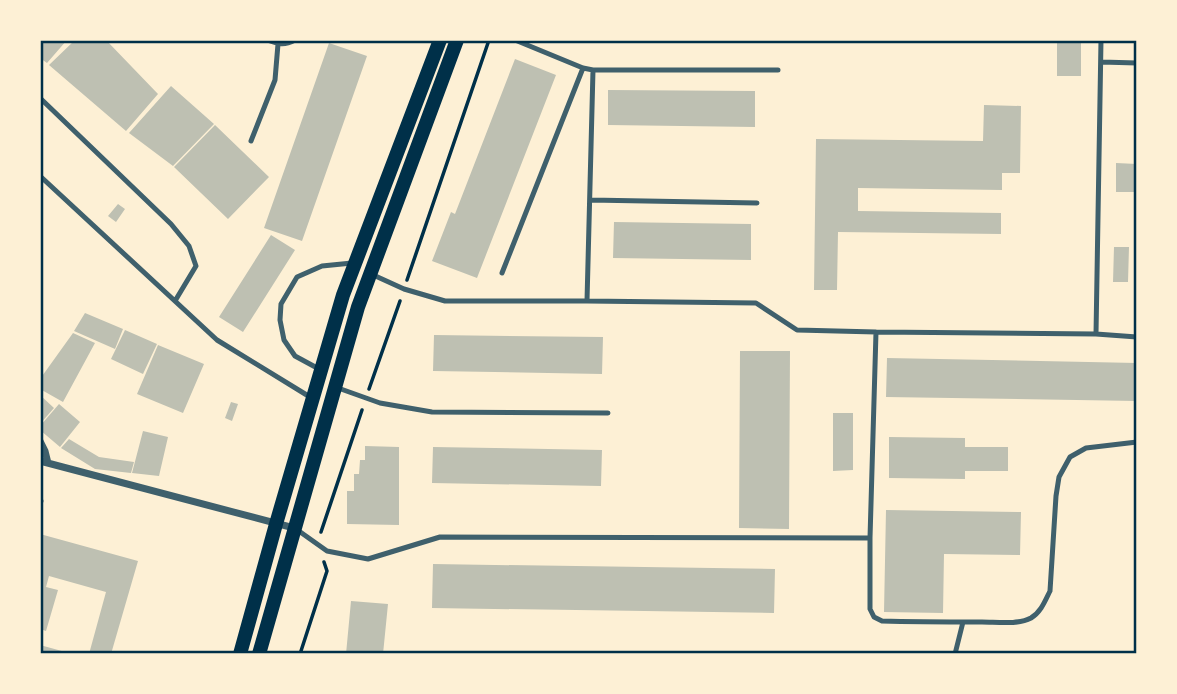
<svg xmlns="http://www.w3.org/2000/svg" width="1177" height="694" viewBox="0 0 1177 694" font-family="Inter,sans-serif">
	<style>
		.building { fill: #bec0b2 }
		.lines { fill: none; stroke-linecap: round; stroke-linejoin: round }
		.path { stroke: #003049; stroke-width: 3.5 }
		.service { stroke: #3f606c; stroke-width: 5 }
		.minor { stroke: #3f606c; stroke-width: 7 }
		.secondary { stroke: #003049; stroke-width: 14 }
		.neatline { fill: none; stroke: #003049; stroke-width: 2.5 }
	</style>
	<rect width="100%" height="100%" fill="#fdf0d5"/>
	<path class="building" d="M40,40H67L47,63L40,58Z
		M75,40H106L158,94L126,131L49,65Z
		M1057,40H1081V76H1057Z
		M329,43L367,56L302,241L264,228Z
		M515,59L556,75L477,278L432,261L451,212L455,214Z
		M171,86L214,124L173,166L129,133Z
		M608,90L755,91V127L608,125Z
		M984,105L1021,106L1020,173H1002V190L858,188V211L1001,213V234L838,232L837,290H814L816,139L983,141Z
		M215,125L269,177L228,219L174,167Z
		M1116,163L1137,164V192H1116Z
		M118,204L125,209L116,222L108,216Z
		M614,222L751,224V260L613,258Z
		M271,235L295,250L243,332L219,317Z
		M1114,247H1129L1128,282H1113Z
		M85,313L123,329L115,349L74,331Z
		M125,330L157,344L143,374L111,359Z
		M73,333L95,343L63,402L40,389V379Z
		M434,335L603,337L602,374L433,371Z
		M158,345L204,364L183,413L137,394Z
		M740,351H790L789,529L739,528Z
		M887,358L1137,363V401L886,397Z
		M40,395L54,408L40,424Z
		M231,402L238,404L232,421L225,418Z
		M59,404L80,422L60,447L40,430V426Z
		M833,413H853V470L833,471Z
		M143,431L168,437L159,476L132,473Z
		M889,437L965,438V447H1008V471H965V479L889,478Z
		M69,439L99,457L134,462L131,473L95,469L61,448Z
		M365,446L399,447V525L347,524V491H354V474H359L360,460H365Z
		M433,447L602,450L601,486L432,483Z
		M886,510L1021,512L1020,555L944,554L943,613L884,612Z
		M40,534L138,561L111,654H89L106,592L49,576L46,587L58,590L46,631L40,629Z
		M433,564L775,569L774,613L432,608Z
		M351,601L388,604L383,654H346Z
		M40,645L69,653V654H40Z"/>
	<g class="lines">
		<path class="path" d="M407,280L489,40
			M369,389L400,301
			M321,532L362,410
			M300,654L327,571L324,562"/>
		<path class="service" d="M267,40C278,44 284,46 295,40
			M515,40L583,68L593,70L587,301L756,303L797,330L876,332
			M1101,40L1096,334L876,332L870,538V609L874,617L882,621C915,622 949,622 982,622C997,622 1018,625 1031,618C1041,612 1045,601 1050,591L1056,496L1059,477L1070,457L1086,448L1137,442
			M1101,62L1137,63
			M593,70H778
			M40,98L171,224L189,246L196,266L175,301
			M251,141L275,80L278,44
			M40,176L217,340L310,397
			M590,200L757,203
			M502,273L583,68
			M371,274L404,289L445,301H587
			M1096,334L1137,337
			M319,369L295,356L284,340L280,320L281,304L297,277L322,266L352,263
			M338,388L380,403L432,412L608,413
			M40,501H41
			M296,529L327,551L368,559L440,537L870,538
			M955,654L963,622"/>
		<path class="minor" d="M40,441L45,451L48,463
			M40,461L294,528"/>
		<path class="secondary" d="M240,654L276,524L343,295L440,40
			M259,654L358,307L457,40"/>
	</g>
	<rect width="1177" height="694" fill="none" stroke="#fdf0d5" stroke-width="84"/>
	<rect x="42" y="42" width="1093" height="610" class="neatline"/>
</svg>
